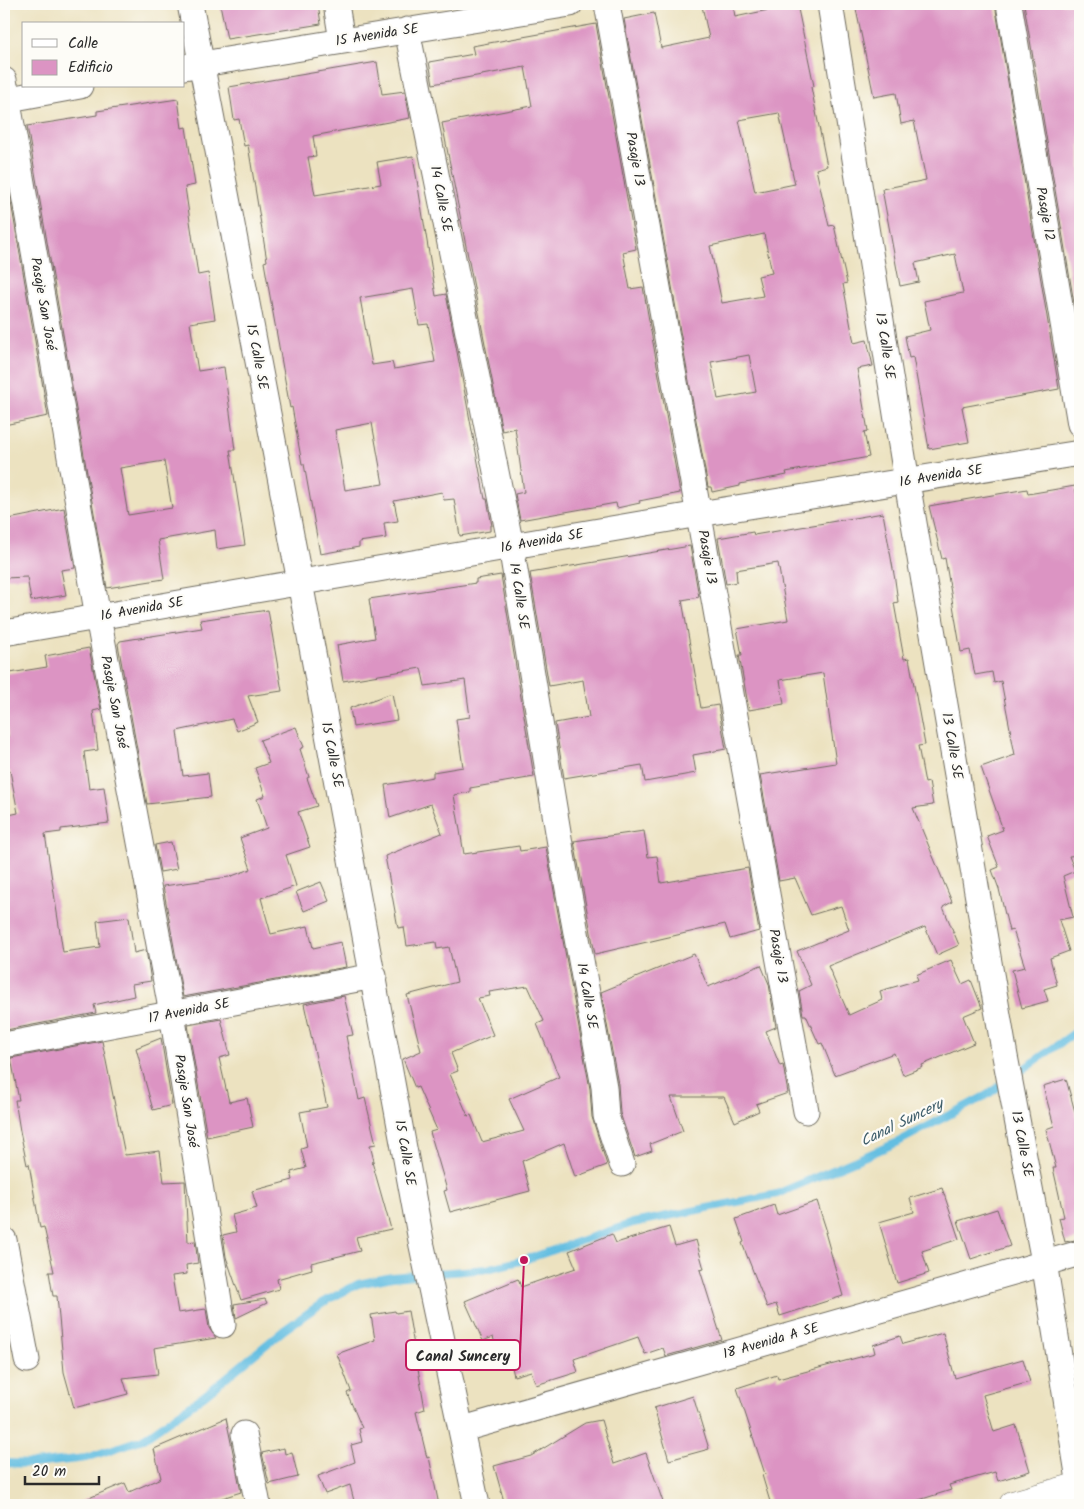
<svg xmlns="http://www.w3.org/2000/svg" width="1084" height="1509" viewBox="0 0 1084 1509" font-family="Kalam,sans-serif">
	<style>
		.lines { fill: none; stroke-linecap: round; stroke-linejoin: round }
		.stream { stroke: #63bee1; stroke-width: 8 }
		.building { fill: #dc94c3; fill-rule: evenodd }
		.minor-casing { stroke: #6f6b5f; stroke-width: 27 }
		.major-casing { stroke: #6f6b5f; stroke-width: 29 }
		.minor { stroke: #fff; stroke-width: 25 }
		.major { stroke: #fff; stroke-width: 28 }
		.labels { text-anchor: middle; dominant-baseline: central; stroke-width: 4.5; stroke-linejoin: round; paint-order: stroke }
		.street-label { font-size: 14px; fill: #2b2b2b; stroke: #fdfcf7 }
		.water-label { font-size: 15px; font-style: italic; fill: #3f5e6b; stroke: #fdfcf7 }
		.leader { fill: none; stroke: #c2185b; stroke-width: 2 }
		.callout-dot { fill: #c2185b; stroke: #fdfcf7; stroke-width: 2 }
		.callout { fill: #fdfcf7; stroke: #c2185b; stroke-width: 2 }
		.callout-label { font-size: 15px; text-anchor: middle; font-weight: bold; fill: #2b2b2b }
	</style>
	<rect width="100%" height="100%" fill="#fdfcf7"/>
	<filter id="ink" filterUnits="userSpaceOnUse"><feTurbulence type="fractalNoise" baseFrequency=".02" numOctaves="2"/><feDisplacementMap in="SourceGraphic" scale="10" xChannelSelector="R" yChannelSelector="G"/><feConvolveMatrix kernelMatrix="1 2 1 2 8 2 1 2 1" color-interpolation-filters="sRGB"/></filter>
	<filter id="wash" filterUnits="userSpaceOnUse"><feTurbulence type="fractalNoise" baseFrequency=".0096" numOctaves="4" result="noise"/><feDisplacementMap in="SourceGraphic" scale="20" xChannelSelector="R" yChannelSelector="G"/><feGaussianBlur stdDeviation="1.12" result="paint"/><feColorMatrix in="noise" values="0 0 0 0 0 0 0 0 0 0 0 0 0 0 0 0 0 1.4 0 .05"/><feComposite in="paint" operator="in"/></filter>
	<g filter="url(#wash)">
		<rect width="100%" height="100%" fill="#ece2c0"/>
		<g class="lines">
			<path class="stream" d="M4,1463L34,1464L86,1458L143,1439L205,1395L284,1330L322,1303L358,1284L392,1277L487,1269L524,1260L633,1223L777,1194L896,1143L987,1095L1080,1029"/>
		</g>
		<g id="blocks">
			<path class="building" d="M220,4H318L321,24L227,39Z
				M713,4H733L735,17L797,4L814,86L811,87L827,166L816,169L829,226L834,225L841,257L847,283L843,284L854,343L867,340L873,366L857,369L868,431L864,432L869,457L786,472L787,475L740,484V486L712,492L711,487H708L624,19L654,13L661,48L709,38L702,6ZM779,113L795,184L755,192L739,120ZM764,234L772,273L758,276L763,296L722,303L710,246ZM749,355L756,392L718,399L711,362Z
				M855,4H995L1059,389L962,407L969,442L929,449L913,357L909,358L905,336L930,330L924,301L963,293L955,254L915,263L919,282L900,286L882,189L926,180L914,121L901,124L896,93L874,97Z
				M1024,4H1080V339Z
				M596,24L636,249L623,252L630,289L643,287L680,493L639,501L640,503L617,508L616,503L520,520L515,494L524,492L515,428L502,431L442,123L532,106L525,67L433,84L429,62L474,54L472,46Z
				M377,62L382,94L405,91L410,118L313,136L316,156L308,157L315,195L381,184L377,162L413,156L436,296L446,294L485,499H487L492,526H490V531L460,536L454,499L444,500L442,492L394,501L398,521L384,523L386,538L359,542V547L320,554L304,464H302L292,407L290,408L268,285L264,262L267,261L248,145L244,146L239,119L234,120L229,87ZM413,289L419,325L428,324L435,362L394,369L392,362L372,365L360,298ZM372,423L383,484L345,490L335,430Z
				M178,99L182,128L186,127L195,185L185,187L198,275L208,273L215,319L190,323L198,371L224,367L235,450H230L245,545L217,549L215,530L158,540L164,579L107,588L27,126L97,115V111ZM164,461L172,508L128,515L120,468Z
				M4,162L48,416L4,425Z
				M1075,486L1080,513V855L1069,856L1075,871L1063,876L1073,917L1059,920L1069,951L1050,958L1057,985L1044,989L1048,1001L1022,1008L1012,970L1025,967L1013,930L1009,931L999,889L992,870L999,867L987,836L1003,830L981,767L1015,755L1001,681L994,683L992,672L975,675L970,650L961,652L945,558L942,559L929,506L1027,489L1028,494Z
				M64,508L75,568L61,570L66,595L31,601L27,577L4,578V520Z
				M883,513L895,580L898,602L894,603L904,659L909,658L925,745L918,746L925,783L929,782L933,805L913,808L952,902L943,907L959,945L937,955L925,927L828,966L849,1015L882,1000L880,991L918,980L916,975L951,960L962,984L971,980L982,1008L963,1016L974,1043L922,1065L923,1067L903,1075L894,1053L835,1075L822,1043L819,1044L806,1015H803L799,991L811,985L797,951L849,930L841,906L811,915L795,878L779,881L760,775L836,763L823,673L780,680L784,704L749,710L739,655H742L737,629L788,620L778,563L736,570L737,582L726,584L718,538L753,532L754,535Z
				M690,546L699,597L682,600L701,708L718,705L726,749L693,755L696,773L645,782L642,765L564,778L555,723L589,717L583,680L549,686L530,573Z
				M501,575L534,777L470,788V792L454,795L464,854L519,846L520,851L546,847L590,1089L592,1117L607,1165L575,1177L564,1143L522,1161L530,1191L450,1212L444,1191L447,1190L430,1132L437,1130L418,1087L415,1088L403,1059L421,1051L407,995L457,982L449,947L437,949L436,942L407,946L404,927L398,928L385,856L442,833L431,804L390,818L385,785L433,777V772L463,767L456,719L470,717L465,680L425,686L421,668L343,681L337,645L375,638L369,599L476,583V579ZM528,986L544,1021L537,1024L559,1077L509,1099L524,1131L482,1142L471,1115L468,1116L450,1074L458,1071L451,1053L493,1035L478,998L490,996L489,992Z
				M268,610L282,691L248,696L258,722L237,731L232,719L177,731L183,776L208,773L211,797L147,804L118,644L120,641L202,628L200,620Z
				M89,648L101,709L93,711L98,750L84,752L89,789L104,787L109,823L61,829V832L45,834L63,952L100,947L97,921L129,917L134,953L146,950L151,981L132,984L134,996L94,1005L96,1013L6,1030L4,1013V816L18,813L10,771L4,772V738L8,737L4,712V674L47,667L45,656Z
				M392,693L397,720L353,727L350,708Z
				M296,727L304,747L300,749L309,777L307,778L317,806L298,812L310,847L286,855L296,886L261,898L271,934L308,926L313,948L341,942L346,967L183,997L163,886L229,877L251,869L240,838L267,828L257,799L265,796L255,768L269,763L260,740Z
				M644,831L648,857L657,856L661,883L748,868L759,931L730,939L725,924L595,954L574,841Z
				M171,842L177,869L160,872L155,845Z
				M321,882L329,901L304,911L296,892Z
				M694,954L708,987L761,965L769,984L776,1027L766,1031L780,1066L783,1065L788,1093L756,1104L759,1111L735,1122L724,1097H671L683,1131L650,1144L652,1151L635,1157L620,1113L618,1084L601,992Z
				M344,996L353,1035L346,1036L359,1100L365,1098L376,1144L370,1145L374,1161L372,1162L391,1229L356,1237L360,1251L311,1263L312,1269L277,1279L279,1289L241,1300L226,1257L223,1235L236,1232L232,1215L257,1208L252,1191L293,1180L291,1172L306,1168L301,1149L307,1147L300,1112L327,1107L304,1004Z
				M221,1019L230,1055L219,1058L229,1102L247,1098L253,1127L207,1137L188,1025Z
				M161,1038L172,1105L153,1110L136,1048Z
				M102,1041L125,1155L160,1151L164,1182L185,1181L188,1242L195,1241L198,1263L186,1265L187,1274L172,1276L178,1313L206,1309L209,1328L216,1338L154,1348L158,1374L123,1378L128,1394L74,1408L64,1372L57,1296H53L49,1272H54L44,1227L40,1228L29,1164L27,1165L20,1131L15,1100H19L11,1058Z
				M1066,1079L1080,1130V1239L1065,1242L1059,1218L1064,1217L1053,1168H1056L1046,1129L1054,1126L1043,1086Z
				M942,1188L959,1239L922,1251L929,1273L897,1283L879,1222L914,1212L910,1198Z
				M817,1201L827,1232H825L843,1296L780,1316L776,1304L767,1307L742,1243L744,1242L736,1219L774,1205L777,1215Z
				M997,1209L1010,1246L971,1259L958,1221Z
				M669,1227L675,1246L696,1240L704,1269L700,1270L722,1340L666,1356L663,1348L645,1354L638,1337L574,1359L578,1372L536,1385L531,1371L514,1376L511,1363L502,1366L493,1337L483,1341L465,1301L518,1279L521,1287L576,1268L569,1251L612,1234L616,1243Z
				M265,1299L267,1303L236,1318L234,1304Z
				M395,1311L396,1313L408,1311L425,1409L416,1412L427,1458L429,1457L439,1505H355L350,1485L325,1494L318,1476L355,1462L351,1445L362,1442L359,1429L362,1428L347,1393L351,1391L337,1354L375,1340L371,1315Z
				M943,1333L955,1378L1023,1359L1030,1382L983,1395L994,1432L1016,1425L1030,1471L998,1481L995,1472L949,1485L951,1490L903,1505H771L762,1475L765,1474L737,1388L777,1375L778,1379L875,1353L873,1345L900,1336L903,1344Z
				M693,1396L709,1449L669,1460L654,1408Z
				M226,1418L241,1492L200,1505H72L125,1483L129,1492L161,1478L154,1449Z
				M601,1420L614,1464L646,1453L664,1505H505L494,1466L531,1456L585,1423Z
				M284,1448L285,1454L292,1452L298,1477L269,1484L262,1453Z"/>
		</g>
	</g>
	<g filter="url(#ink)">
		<use href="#blocks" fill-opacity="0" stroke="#6f6b5f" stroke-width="1"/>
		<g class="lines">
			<defs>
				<path id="minor" d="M190,4L300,582L422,1246L477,1505
					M336,4L342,41
					M607,4L806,1111
					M830,4L907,482L1005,1056L1044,1262L1080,1486
					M1009,4L1080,424
					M407,30L511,546L561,850L604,1087L606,1116L622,1164
					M184,67L570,4
					M4,80L98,617L172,1014L223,1325
					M4,100L80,86
					M4,633L699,514L1080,453
					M4,1045L374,976
					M4,1240L27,1360
					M463,1429L1080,1253
					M244,1434L258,1505"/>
				<path id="major" d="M1013,1505L1080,1486"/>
			</defs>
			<use href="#minor" class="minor-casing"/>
			<use href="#major" class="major-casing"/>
			<use href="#minor" class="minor"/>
			<use href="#major" class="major"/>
		</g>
	</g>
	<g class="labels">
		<g class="street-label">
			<text transform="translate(377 35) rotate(-9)">15 Avenida SE</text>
			<text transform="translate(635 159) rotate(80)">Pasaje 13</text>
			<text transform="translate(441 199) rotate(79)">14 Calle SE</text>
			<text transform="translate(1045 214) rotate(80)">Pasaje 12</text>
			<text transform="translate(43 304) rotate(80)">Pasaje San José</text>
			<text transform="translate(885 346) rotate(81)">13 Calle SE</text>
			<text transform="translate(257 357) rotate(79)">15 Calle SE</text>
			<text transform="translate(941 476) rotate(-9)">16 Avenida SE</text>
			<text transform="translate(542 541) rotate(-10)">16 Avenida SE</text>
			<text transform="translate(707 557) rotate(80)">Pasaje 13</text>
			<text transform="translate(519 596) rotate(81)">14 Calle SE</text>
			<text transform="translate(142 609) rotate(-10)">16 Avenida SE</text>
			<text transform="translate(114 702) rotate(79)">Pasaje San José</text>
			<text transform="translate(952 746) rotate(80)">13 Calle SE</text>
			<text transform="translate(332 755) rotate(79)">15 Calle SE</text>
			<text transform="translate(778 956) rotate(80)">Pasaje 13</text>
			<text transform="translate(587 996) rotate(80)">14 Calle SE</text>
			<text transform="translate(189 1011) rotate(-11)">17 Avenida SE</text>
			<text transform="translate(186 1101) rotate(81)">Pasaje San José</text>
			<text transform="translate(1022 1144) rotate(79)">13 Calle SE</text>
			<text transform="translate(405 1153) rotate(80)">15 Calle SE</text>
			<text transform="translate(771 1341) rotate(-16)">18 Avenida A SE</text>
		</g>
		<g class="water-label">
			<text transform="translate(902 1123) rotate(-26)">Canal Suncery</text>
		</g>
	</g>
	<path class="leader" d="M524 1260L520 1355"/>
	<circle class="callout-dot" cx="524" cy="1260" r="5"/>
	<rect class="callout" x="406" y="1340" width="114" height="30" rx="5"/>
	<g class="callout-label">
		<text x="463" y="1361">Canal Suncery</text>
	</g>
	<rect width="1084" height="1509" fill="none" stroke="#fdfcf7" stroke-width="20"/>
	<rect x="22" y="22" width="162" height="65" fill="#fdfcf7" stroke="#a9a8a5"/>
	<rect x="32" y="39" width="25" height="8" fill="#ffffff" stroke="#a9a8a5"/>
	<text x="68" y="48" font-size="15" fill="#2b2b2b">Calle</text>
	<rect x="32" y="60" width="25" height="15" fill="#dc94c3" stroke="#a9a8a5"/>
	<text x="68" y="72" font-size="15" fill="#2b2b2b">Edificio</text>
	<path d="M25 1476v8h74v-8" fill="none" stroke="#2b2b2b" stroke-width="2.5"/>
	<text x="32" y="1476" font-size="15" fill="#2b2b2b" stroke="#fdfcf7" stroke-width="4" paint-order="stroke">20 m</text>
</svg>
